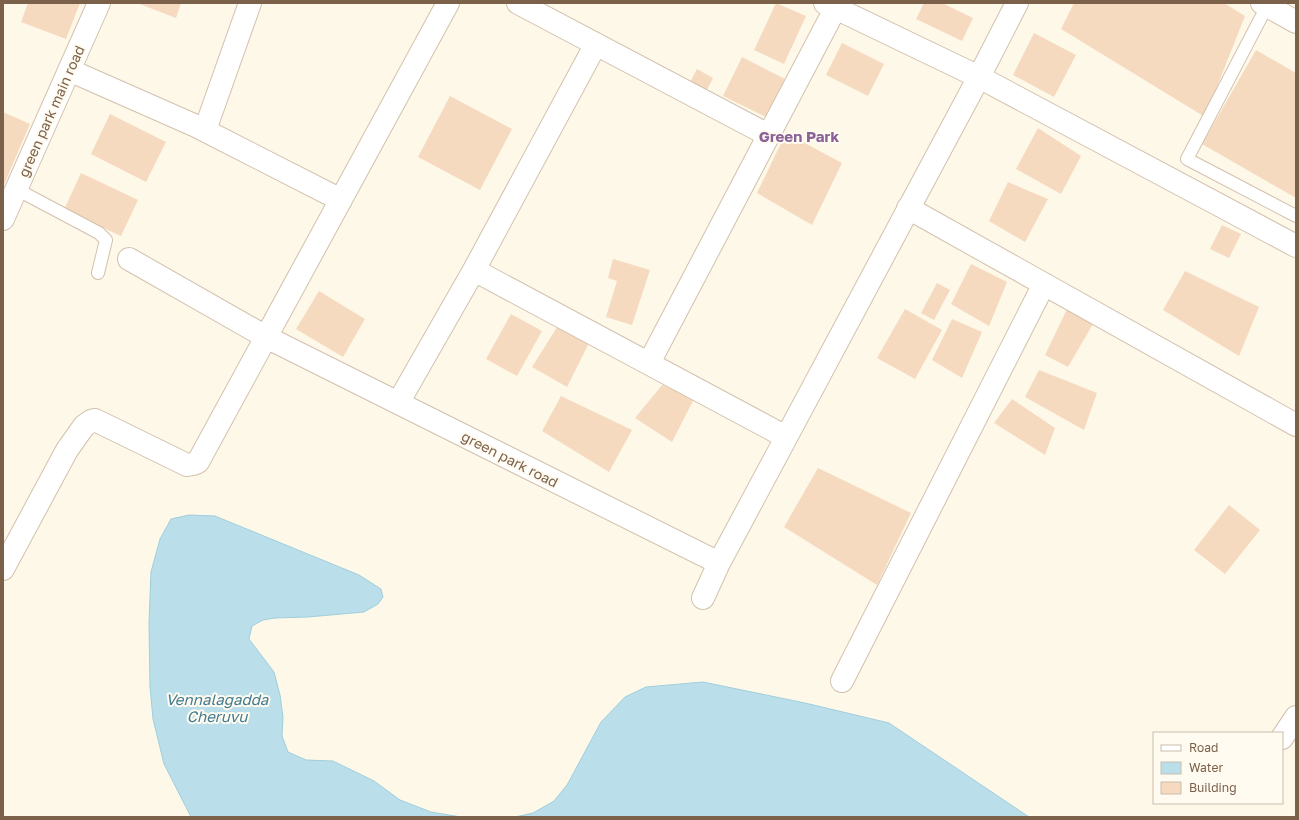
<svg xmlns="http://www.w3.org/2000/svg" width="1299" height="820" viewBox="0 0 1299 820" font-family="'Golos Text',sans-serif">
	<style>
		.water { fill: #bbdfea; stroke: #a1cedc }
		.building { fill: #f5dabf }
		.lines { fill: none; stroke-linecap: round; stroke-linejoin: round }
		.lane-casing { stroke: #d2c1ad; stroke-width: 14 }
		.street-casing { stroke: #d2c1ad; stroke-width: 24 }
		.secondary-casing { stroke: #d5c2ab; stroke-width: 24 }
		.lane { stroke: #fff; stroke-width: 12 }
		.street { stroke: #fff; stroke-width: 22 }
		.secondary { stroke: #fff; stroke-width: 22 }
		.labels { text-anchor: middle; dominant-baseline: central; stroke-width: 4; stroke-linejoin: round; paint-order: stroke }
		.street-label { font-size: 14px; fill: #7b604a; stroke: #fffbf1 }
		.neighbourhood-label { font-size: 15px; font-weight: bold; fill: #8a6297; stroke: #fffbf1 }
		.water-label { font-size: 15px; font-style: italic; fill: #417b90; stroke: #fffbf1 }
	</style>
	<rect width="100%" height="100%" fill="#fef8e9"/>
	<path class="water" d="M189,515L215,516L359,575L381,589L383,597L378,604L364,612L308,617L275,618L263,620L252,626L249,639L274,672L280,695L283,717L282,736L288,752L306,760L333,761L374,781L400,800L431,812L461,817H191L164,764L153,719L150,687L149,623L151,572L160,539L171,519Z
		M703,682L805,703L889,723L1029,817H515L533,813L554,801L567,785L601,722L625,697L646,687Z"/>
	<path class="building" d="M28,3H80L66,39L21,22Z
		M137,3H181L176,18Z
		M776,3L806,16L784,64L754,50Z
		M924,3H942L973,18L962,41L916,19Z
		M1074,3H1224L1245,16L1205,117L1061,29Z
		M1034,33L1076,55L1054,97L1013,75Z
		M842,43L884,64L868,96L826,75Z
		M1256,50L1296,73V198L1202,144Z
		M742,57L785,79L766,117L723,96Z
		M697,69L713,78L704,96L687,88Z
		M450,96L512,129L480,190L418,157Z
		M3,112L30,124L3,187Z
		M110,114L166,142L146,182L91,154Z
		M1038,128L1081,156L1061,194L1016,169Z
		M786,133L842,163L812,225L757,193Z
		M81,173L138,200L121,236L64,210Z
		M1008,182L1048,199L1025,242L989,221Z
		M1222,225L1241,234L1229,258L1210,249Z
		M613,259L650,270L632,325L606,317L617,281L608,278Z
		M971,264L1007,282L989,326L951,304Z
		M1185,271L1259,307L1239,356L1163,310Z
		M937,283L950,290L934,320L921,313Z
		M319,291L365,319L343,357L296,329Z
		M1068,307L1093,324L1068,367L1045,355Z
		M905,309L942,330L915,379L877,358Z
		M511,314L542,331L517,376L486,359Z
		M952,319L982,332L962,378L932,360Z
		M559,324L589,343L567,387L532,367Z
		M1039,370L1097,393L1084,430L1025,397Z
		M662,385L695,397L672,442L635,418Z
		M561,396L632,430L609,472L542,431Z
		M1012,399L1055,428L1045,455L994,423Z
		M818,468L911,513L877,585L784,527Z
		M1229,505L1260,530L1225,574L1194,550Z"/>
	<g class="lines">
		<defs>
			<path id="lane" d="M1267,6L1187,159L1296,216
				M16,189L99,233L106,240L98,273"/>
			<path id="street" d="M518,3L768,135
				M825,3L979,77L1296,246
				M69,70L196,126L341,200
				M205,130L250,3
				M908,208L1296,425
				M3,219L99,3
				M129,259L266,337L719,563L703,598
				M474,270L786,437
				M649,363L835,9
				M398,403L474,270L596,44
				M719,563L979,77L1017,3
				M3,569L67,450L84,426L91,421L95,420L187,465L193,464L198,462L448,3
				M842,681L1044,284
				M1282,738L1296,717"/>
			<path id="secondary" d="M1262,3L1296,22"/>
		</defs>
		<use href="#lane" class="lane-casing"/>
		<use href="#street" class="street-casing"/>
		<use href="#secondary" class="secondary-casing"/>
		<use href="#lane" class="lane"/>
		<use href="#street" class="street"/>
		<use href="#secondary" class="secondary"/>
	</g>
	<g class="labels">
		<g class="street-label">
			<text transform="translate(51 111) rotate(-66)">green park main road</text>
			<text transform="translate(510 459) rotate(27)">green park road</text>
		</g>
		<g class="neighbourhood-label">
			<text x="799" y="136">Green Park</text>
		</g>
		<g class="water-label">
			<text x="217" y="699">Vennalagadda<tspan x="217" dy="17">Cheruvu</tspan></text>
		</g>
	</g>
	<rect width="1299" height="820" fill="none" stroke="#7b604a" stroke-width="8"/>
	<rect x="1153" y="732" width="130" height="72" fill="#fffbf1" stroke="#cabdae"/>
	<rect x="1161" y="745" width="20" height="6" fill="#ffffff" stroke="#cabdae"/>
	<text x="1189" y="752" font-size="12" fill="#7b604a">Road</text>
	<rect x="1161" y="762" width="20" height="12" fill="#bbdfea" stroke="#cabdae"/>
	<text x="1189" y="772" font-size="12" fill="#7b604a">Water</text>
	<rect x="1161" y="782" width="20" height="12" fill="#f5dabf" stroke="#cabdae"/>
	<text x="1189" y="792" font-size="12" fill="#7b604a">Building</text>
</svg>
